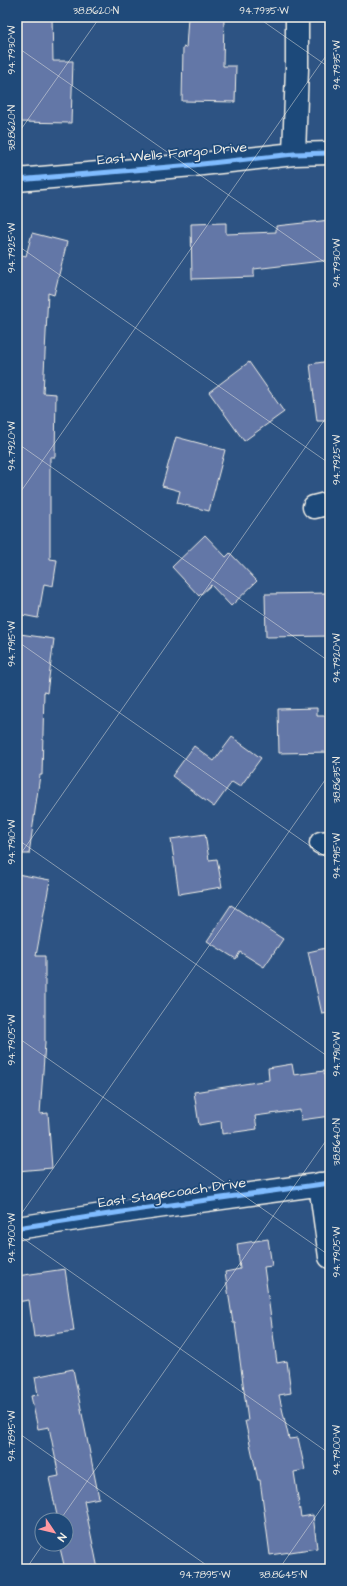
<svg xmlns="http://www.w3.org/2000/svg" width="347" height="1586" viewBox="0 0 347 1586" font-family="'Architects Daughter',sans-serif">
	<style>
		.building { fill: #6377a7; stroke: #f4f1e8 }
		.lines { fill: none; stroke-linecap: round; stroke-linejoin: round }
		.street-casing { stroke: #f4f1e8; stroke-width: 25 }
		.street { stroke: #1f4a7a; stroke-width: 22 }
		.cycleway-casing { stroke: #1f4a7a; stroke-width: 8 }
		.cycleway { stroke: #80bcff; stroke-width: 5 }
		.ticks { fill: none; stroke: #f4f1e8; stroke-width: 1; stroke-opacity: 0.45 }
		.labels { text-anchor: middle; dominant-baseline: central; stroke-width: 3.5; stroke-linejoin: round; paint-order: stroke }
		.street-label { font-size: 14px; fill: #f4f1e8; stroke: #1f4a7a }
		.neatline { fill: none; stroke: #f4f1e8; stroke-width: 1.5 }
		.ticks-label { font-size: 10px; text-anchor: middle; fill: #f4f1e8 }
	</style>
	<rect width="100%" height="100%" fill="#2d5383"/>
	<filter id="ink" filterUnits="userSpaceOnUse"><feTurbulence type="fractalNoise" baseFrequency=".025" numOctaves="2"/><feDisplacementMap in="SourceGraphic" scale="8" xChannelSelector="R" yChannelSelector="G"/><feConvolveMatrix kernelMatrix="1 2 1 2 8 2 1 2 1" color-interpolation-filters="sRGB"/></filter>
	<g filter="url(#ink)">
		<path class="building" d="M17,17H52L53,61H73L71,123L17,122Z
			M188,17H224L223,66H236L235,102L182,101L183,47L186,48Z
			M330,220V260L254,269V277L192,279L191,224L226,223V234L276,232V226Z
			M32,233L67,242L54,295L48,293L43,393L56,394L55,457H50V559L57,560L53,586L44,584L38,618L17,614V254L26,256Z
			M330,361V421H317L310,364Z
			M249,362L284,412L244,441L209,392Z
			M176,437L225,450L209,511L177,503L180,491L162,486Z
			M205,535L226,557L230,553L257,581L231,606L211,585L199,596L172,567Z
			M330,593V636L266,637L265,594Z
			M20,634L54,639L47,693L44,692L42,775H40L29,854H17V653Z
			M317,708V716H330V752L279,753L278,709Z
			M232,737L261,758L240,787L232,782L214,807L172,776L194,746L214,761Z
			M205,834L209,860L217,859L222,887L179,894L171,839Z
			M17,874L50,880L36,956H45V1043L40,1114L48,1113L52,1168L17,1171Z
			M231,905L283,939L264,967L240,952L236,959L207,941Z
			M330,947V1013L322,1014L308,952Z
			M292,1064L294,1075L324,1071L330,1116L301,1120L300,1110L255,1116L257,1129L222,1134L221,1121L199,1125L194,1092L269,1080L268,1068Z
			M268,1239L272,1266L264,1267L277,1363L287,1361L291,1393L279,1395L289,1439L298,1438L305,1470L294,1472L301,1517L313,1515L317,1548L270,1555L260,1480H258L245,1421H248L235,1323H233L225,1272L240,1269L237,1244Z
			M65,1269L74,1331L34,1337L29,1300L17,1302V1276Z
			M73,1369L99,1498L84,1501L98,1569H65L59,1544H66V1520H58L49,1478L59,1476L49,1427L38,1429L31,1396L38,1395L35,1377Z"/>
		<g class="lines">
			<defs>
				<path id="street" d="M294,154L297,68V17
					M17,180L193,165L294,154L330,153
					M314,507L330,503
					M321,843L330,842
					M320,1184L330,1257
					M17,1228L142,1209L330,1183"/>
			</defs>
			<use href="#street" class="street-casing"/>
			<use href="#street" class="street"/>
			<defs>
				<path id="cycleway" d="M17,180L193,165L294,154L330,153
					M17,1228L142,1209L330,1183"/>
			</defs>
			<use href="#cycleway" class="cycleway-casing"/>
			<use href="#cycleway" class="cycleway"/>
		</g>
	</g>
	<path class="ticks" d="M257,17L330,68M17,47L330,266M17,135L100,17M17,245L330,464M17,443L330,662M17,497L330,50M17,641L330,860M17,839L330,1058M17,859L330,412M17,1037L330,1256M17,1220L330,773M17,1234L330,1454M17,1432L212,1569M60,1520L330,1135M26,1569L43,1544M279,1569L330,1496"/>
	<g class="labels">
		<g class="street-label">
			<text transform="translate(172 154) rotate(-5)">East Wells Fargo Drive</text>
			<text transform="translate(172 1193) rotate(-8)">East Stagecoach Drive</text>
		</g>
	</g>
	<rect width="347" height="1586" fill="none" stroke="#1f4a7a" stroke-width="44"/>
	<g transform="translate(54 1532) rotate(125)"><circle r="19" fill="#1f4a7a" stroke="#748da6"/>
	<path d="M0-3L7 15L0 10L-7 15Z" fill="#ff9aa2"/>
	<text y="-6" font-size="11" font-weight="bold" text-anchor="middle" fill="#f4f1e8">N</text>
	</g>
	<rect x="22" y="22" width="303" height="1542" class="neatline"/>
	<g class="ticks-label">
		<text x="96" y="14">38.8620°N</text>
		<text x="264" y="14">94.7935°W</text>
		<text transform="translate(11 50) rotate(-90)" y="4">94.7930°W</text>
		<text transform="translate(336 65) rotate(-90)" y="4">94.7935°W</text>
		<text transform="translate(11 128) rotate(-90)" y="4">38.8620°N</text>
		<text transform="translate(11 248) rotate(-90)" y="4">94.7925°W</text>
		<text transform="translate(336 263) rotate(-90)" y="4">94.7930°W</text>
		<text transform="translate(11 446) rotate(-90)" y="4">94.7920°W</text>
		<text transform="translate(336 460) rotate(-90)" y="4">94.7925°W</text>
		<text transform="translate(11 644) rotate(-90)" y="4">94.7915°W</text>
		<text transform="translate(336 658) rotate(-90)" y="4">94.7920°W</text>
		<text transform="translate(336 780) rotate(-90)" y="4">38.8635°N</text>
		<text transform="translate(11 842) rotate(-90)" y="4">94.7910°W</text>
		<text transform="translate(336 856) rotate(-90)" y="4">94.7915°W</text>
		<text transform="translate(11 1040) rotate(-90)" y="4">94.7905°W</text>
		<text transform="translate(336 1054) rotate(-90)" y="4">94.7910°W</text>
		<text transform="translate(336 1142) rotate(-90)" y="4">38.8640°N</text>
		<text transform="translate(11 1238) rotate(-90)" y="4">94.7900°W</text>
		<text transform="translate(336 1252) rotate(-90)" y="4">94.7905°W</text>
		<text transform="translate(11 1436) rotate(-90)" y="4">94.7895°W</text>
		<text transform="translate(336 1450) rotate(-90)" y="4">94.7900°W</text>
		<text x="205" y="1578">94.7895°W</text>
		<text x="283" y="1578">38.8645°N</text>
	</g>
</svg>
